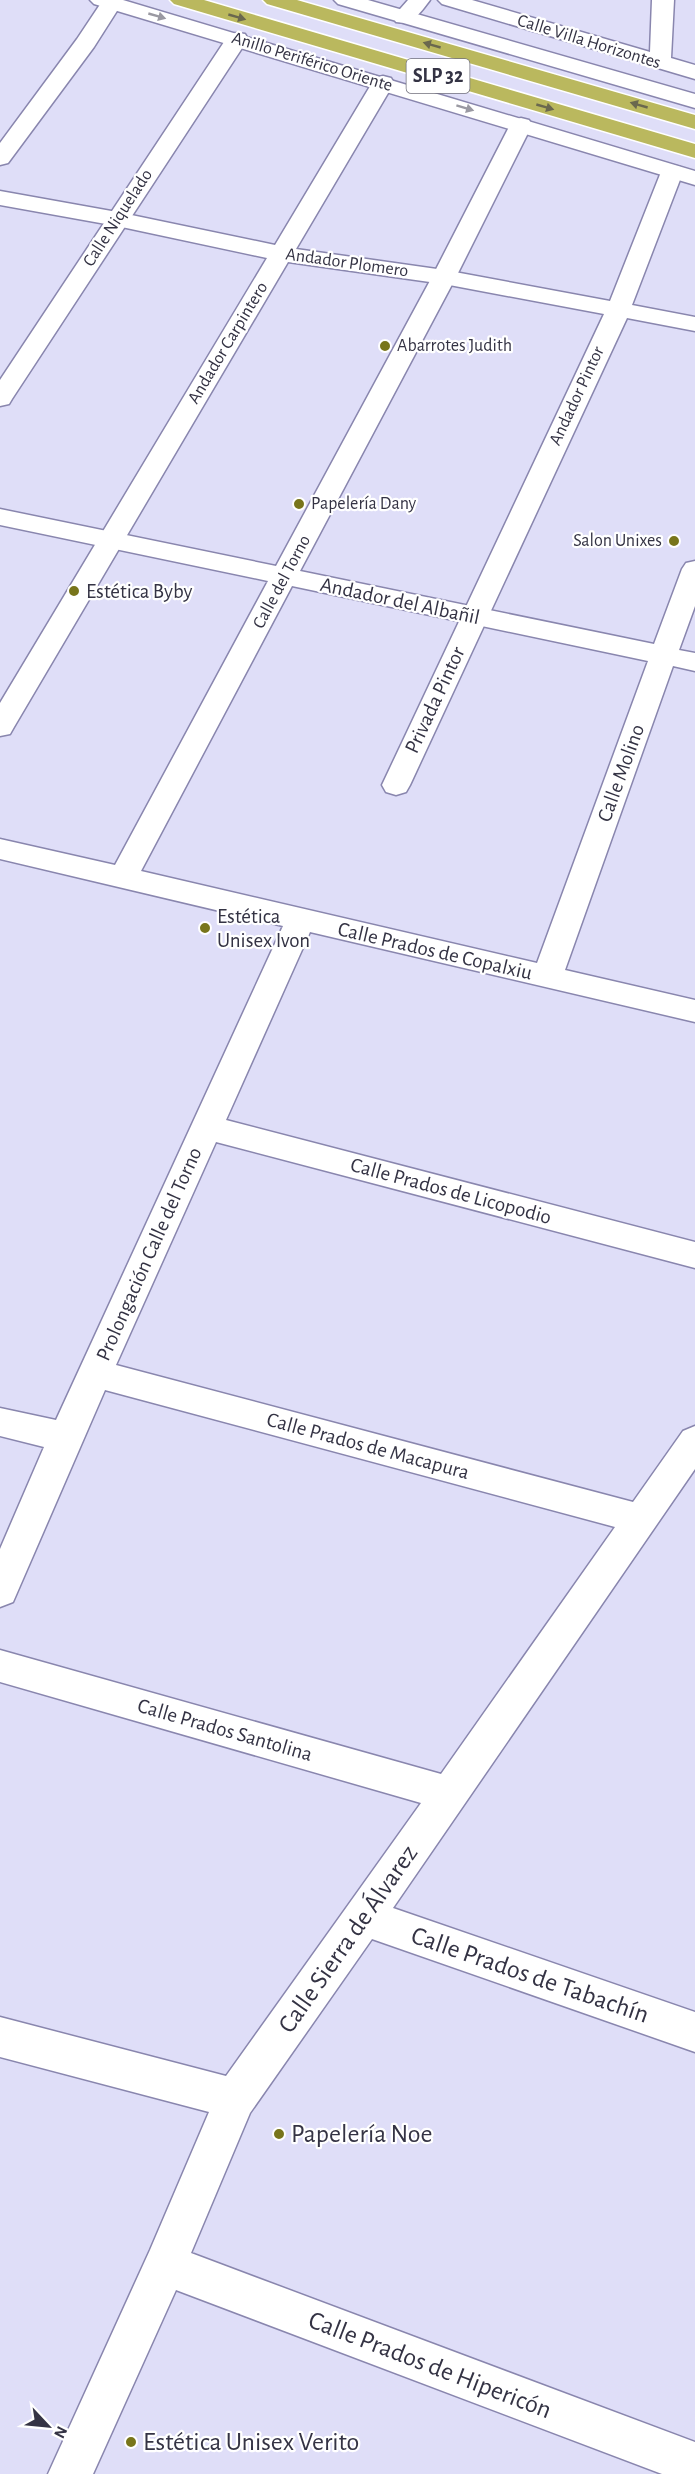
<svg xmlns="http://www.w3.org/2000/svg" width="695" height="2474" viewBox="0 0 695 2474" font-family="'Alegreya Sans',sans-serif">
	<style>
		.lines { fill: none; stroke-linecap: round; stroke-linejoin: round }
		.pedestrian-casing { stroke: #8986ae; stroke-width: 3 }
		.minor-casing { stroke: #8986ae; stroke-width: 3 }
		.secondary-casing { stroke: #8986ae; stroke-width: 3 }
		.trunk-casing { stroke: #fff; stroke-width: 3 }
		.pedestrian { fill: #fff; fill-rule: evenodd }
		.minor { fill: #fff; fill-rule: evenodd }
		.secondary { fill: #fff; fill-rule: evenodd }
		.trunk { fill: #bab85e; fill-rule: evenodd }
		.oneway { fill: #9a99a2 }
		.oneway2 { fill: #6a684e }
		.poi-dot { fill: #78751b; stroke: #fff; stroke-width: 2 }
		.labels { text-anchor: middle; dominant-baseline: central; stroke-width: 4.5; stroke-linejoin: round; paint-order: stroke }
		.far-street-label { font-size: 18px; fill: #343344; stroke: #fff }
		.far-poi-label { font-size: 18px; fill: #343344; stroke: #fff; text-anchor: start }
		.shield { fill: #fff; stroke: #71707c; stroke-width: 1.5 }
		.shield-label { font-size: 20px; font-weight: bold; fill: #343344 }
		.poi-label { font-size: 21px; fill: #343344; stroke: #fff; text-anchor: start }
		.street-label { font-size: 21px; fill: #343344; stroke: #fff }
		.near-street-label { font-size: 26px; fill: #343344; stroke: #fff }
		.near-poi-label { font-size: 26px; fill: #343344; stroke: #fff; text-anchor: start }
	</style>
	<rect width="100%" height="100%" fill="#dfdef8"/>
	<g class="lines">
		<defs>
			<path id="pedestrian" d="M103,0H119L122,3L94,47L8,163L0,165V143L77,39Z
				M383,76L391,78L394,83L296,249L444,270L610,301L661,172L664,167L672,165L680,167L683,172L632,305L695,317V331L627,318L410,785L406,792L396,795L386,792L382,785L604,314L444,284L288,262L14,727L10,734L0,736V703L267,258L117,226L0,205V191L117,212L275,245L372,83L375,78Z"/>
			<path id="minor" d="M408,0H430C421,12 413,25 396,22L393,17Z
				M438,0H472L650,52L652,0H674L671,58L695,65V79L442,4Z
				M237,33L245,34L248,39L12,399L9,404L0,406V380L226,39L229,34Z
				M521,118L529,120L532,125L456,277L300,571L654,644L682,569L686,563L695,561V606L679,650L695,653V671L673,666L565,970L695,1000V1022L310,932L226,1120L695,1242V1268L216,1142L116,1365L633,1502L683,1431L695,1426V1469L393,1908L695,2012V2052L372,1939L250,2113L191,2253L695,2442V2474H662L176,2290L93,2474H48L150,2250L209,2112L0,2057V2017L226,2076L421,1803L0,1682V1650L441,1774L615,1527L105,1390L13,1602L0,1607V1549L44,1447L0,1436V1408L56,1420L283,926L0,859V839L115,865L268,581L0,525V509L276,566L432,277L510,125L513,120ZM292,586L648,661L537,963L141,871Z"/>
			<path id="secondary" d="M90,0H123L695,171V185L94,4Z
				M334,0H368L695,94V108L338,4Z"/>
			<path id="trunk" d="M170,0H204L695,144V158L174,4Z
				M263,0H297L695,115V129L267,4Z"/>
		</defs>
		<use href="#pedestrian" class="pedestrian-casing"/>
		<use href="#minor" class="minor-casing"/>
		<use href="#secondary" class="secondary-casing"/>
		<use href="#trunk" class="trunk-casing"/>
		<use href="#pedestrian" class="pedestrian"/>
		<use href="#minor" class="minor"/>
		<use href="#secondary" class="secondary"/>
		<use href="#trunk" class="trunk"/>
	</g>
	<defs><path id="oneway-solid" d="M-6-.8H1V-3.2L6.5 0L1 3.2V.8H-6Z" transform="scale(1.5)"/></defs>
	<g class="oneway">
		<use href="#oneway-solid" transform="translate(157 16) rotate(16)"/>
		<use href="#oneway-solid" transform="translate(465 108) rotate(17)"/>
	</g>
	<g class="oneway2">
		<use href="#oneway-solid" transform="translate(237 17) rotate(16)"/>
		<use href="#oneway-solid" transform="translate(432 45) rotate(-164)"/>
		<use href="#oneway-solid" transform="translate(639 105) rotate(-164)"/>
		<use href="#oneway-solid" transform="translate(545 107) rotate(16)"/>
	</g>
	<g class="poi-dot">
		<circle cx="385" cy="346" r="6"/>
		<circle cx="299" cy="504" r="6"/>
		<circle cx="674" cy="541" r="6"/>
		<circle cx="74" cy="591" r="6"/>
		<circle cx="205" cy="928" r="6"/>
		<circle cx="279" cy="2134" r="6"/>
		<circle cx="131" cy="2442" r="6"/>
	</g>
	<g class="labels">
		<g class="far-street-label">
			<text transform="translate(589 42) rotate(17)">Calle Villa Horizontes</text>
			<text transform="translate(312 62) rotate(17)">Anillo Periférico Oriente</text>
			<text transform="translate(118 218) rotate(-57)">Calle Niquelado</text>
			<text transform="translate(347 263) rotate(8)">Andador Plomero</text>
			<text transform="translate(228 343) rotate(-59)">Andador Carpintero</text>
			<text transform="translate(577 396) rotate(-65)">Andador Pintor</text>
			<text transform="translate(282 582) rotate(-62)">Calle del Torno</text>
		</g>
		<g class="far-poi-label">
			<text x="397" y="346">Abarrotes Judith</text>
			<text x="311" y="504">Papelería Dany</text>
			<text x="662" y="541" text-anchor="end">Salon Unixes</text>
		</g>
		<rect class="shield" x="406.5" y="59" width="63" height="34" rx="4.5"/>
		<g class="shield-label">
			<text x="438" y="76">SLP 32</text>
		</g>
		<g class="poi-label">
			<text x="86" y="591">Estética Byby</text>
			<text x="217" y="916">Estética<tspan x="217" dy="24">Unisex Ivon</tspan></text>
		</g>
		<g class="street-label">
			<text transform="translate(400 601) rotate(12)">Andador del Albañil</text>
			<text transform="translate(435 700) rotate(-65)">Privada Pintor</text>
			<text transform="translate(621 773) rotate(-70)">Calle Molino</text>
			<text transform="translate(435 951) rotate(13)">Calle Prados de Copalxiu</text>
			<text transform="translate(451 1191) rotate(15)">Calle Prados de Licopodio</text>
			<text transform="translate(149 1254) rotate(-66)">Prolongación Calle del Torno</text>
			<text transform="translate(368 1446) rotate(15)">Calle Prados de Macapura</text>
			<text transform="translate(225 1730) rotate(16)">Calle Prados Santolina</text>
		</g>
		<g class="near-street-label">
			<text transform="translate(348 1939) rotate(-55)">Calle Sierra de Álvarez</text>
			<text transform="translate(530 1975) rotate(19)">Calle Prados de Tabachín</text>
			<text transform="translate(430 2365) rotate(21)">Calle Prados de Hipericón</text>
		</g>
		<g class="near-poi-label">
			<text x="291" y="2134">Papelería Noe</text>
			<text x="143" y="2442">Estética Unisex Verito</text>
		</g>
	</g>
	<g transform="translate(48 2426) rotate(116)" stroke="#ffffff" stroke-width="4.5" paint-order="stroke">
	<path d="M0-4.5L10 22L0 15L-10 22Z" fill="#343344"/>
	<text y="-9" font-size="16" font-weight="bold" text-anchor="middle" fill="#343344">N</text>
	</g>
</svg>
